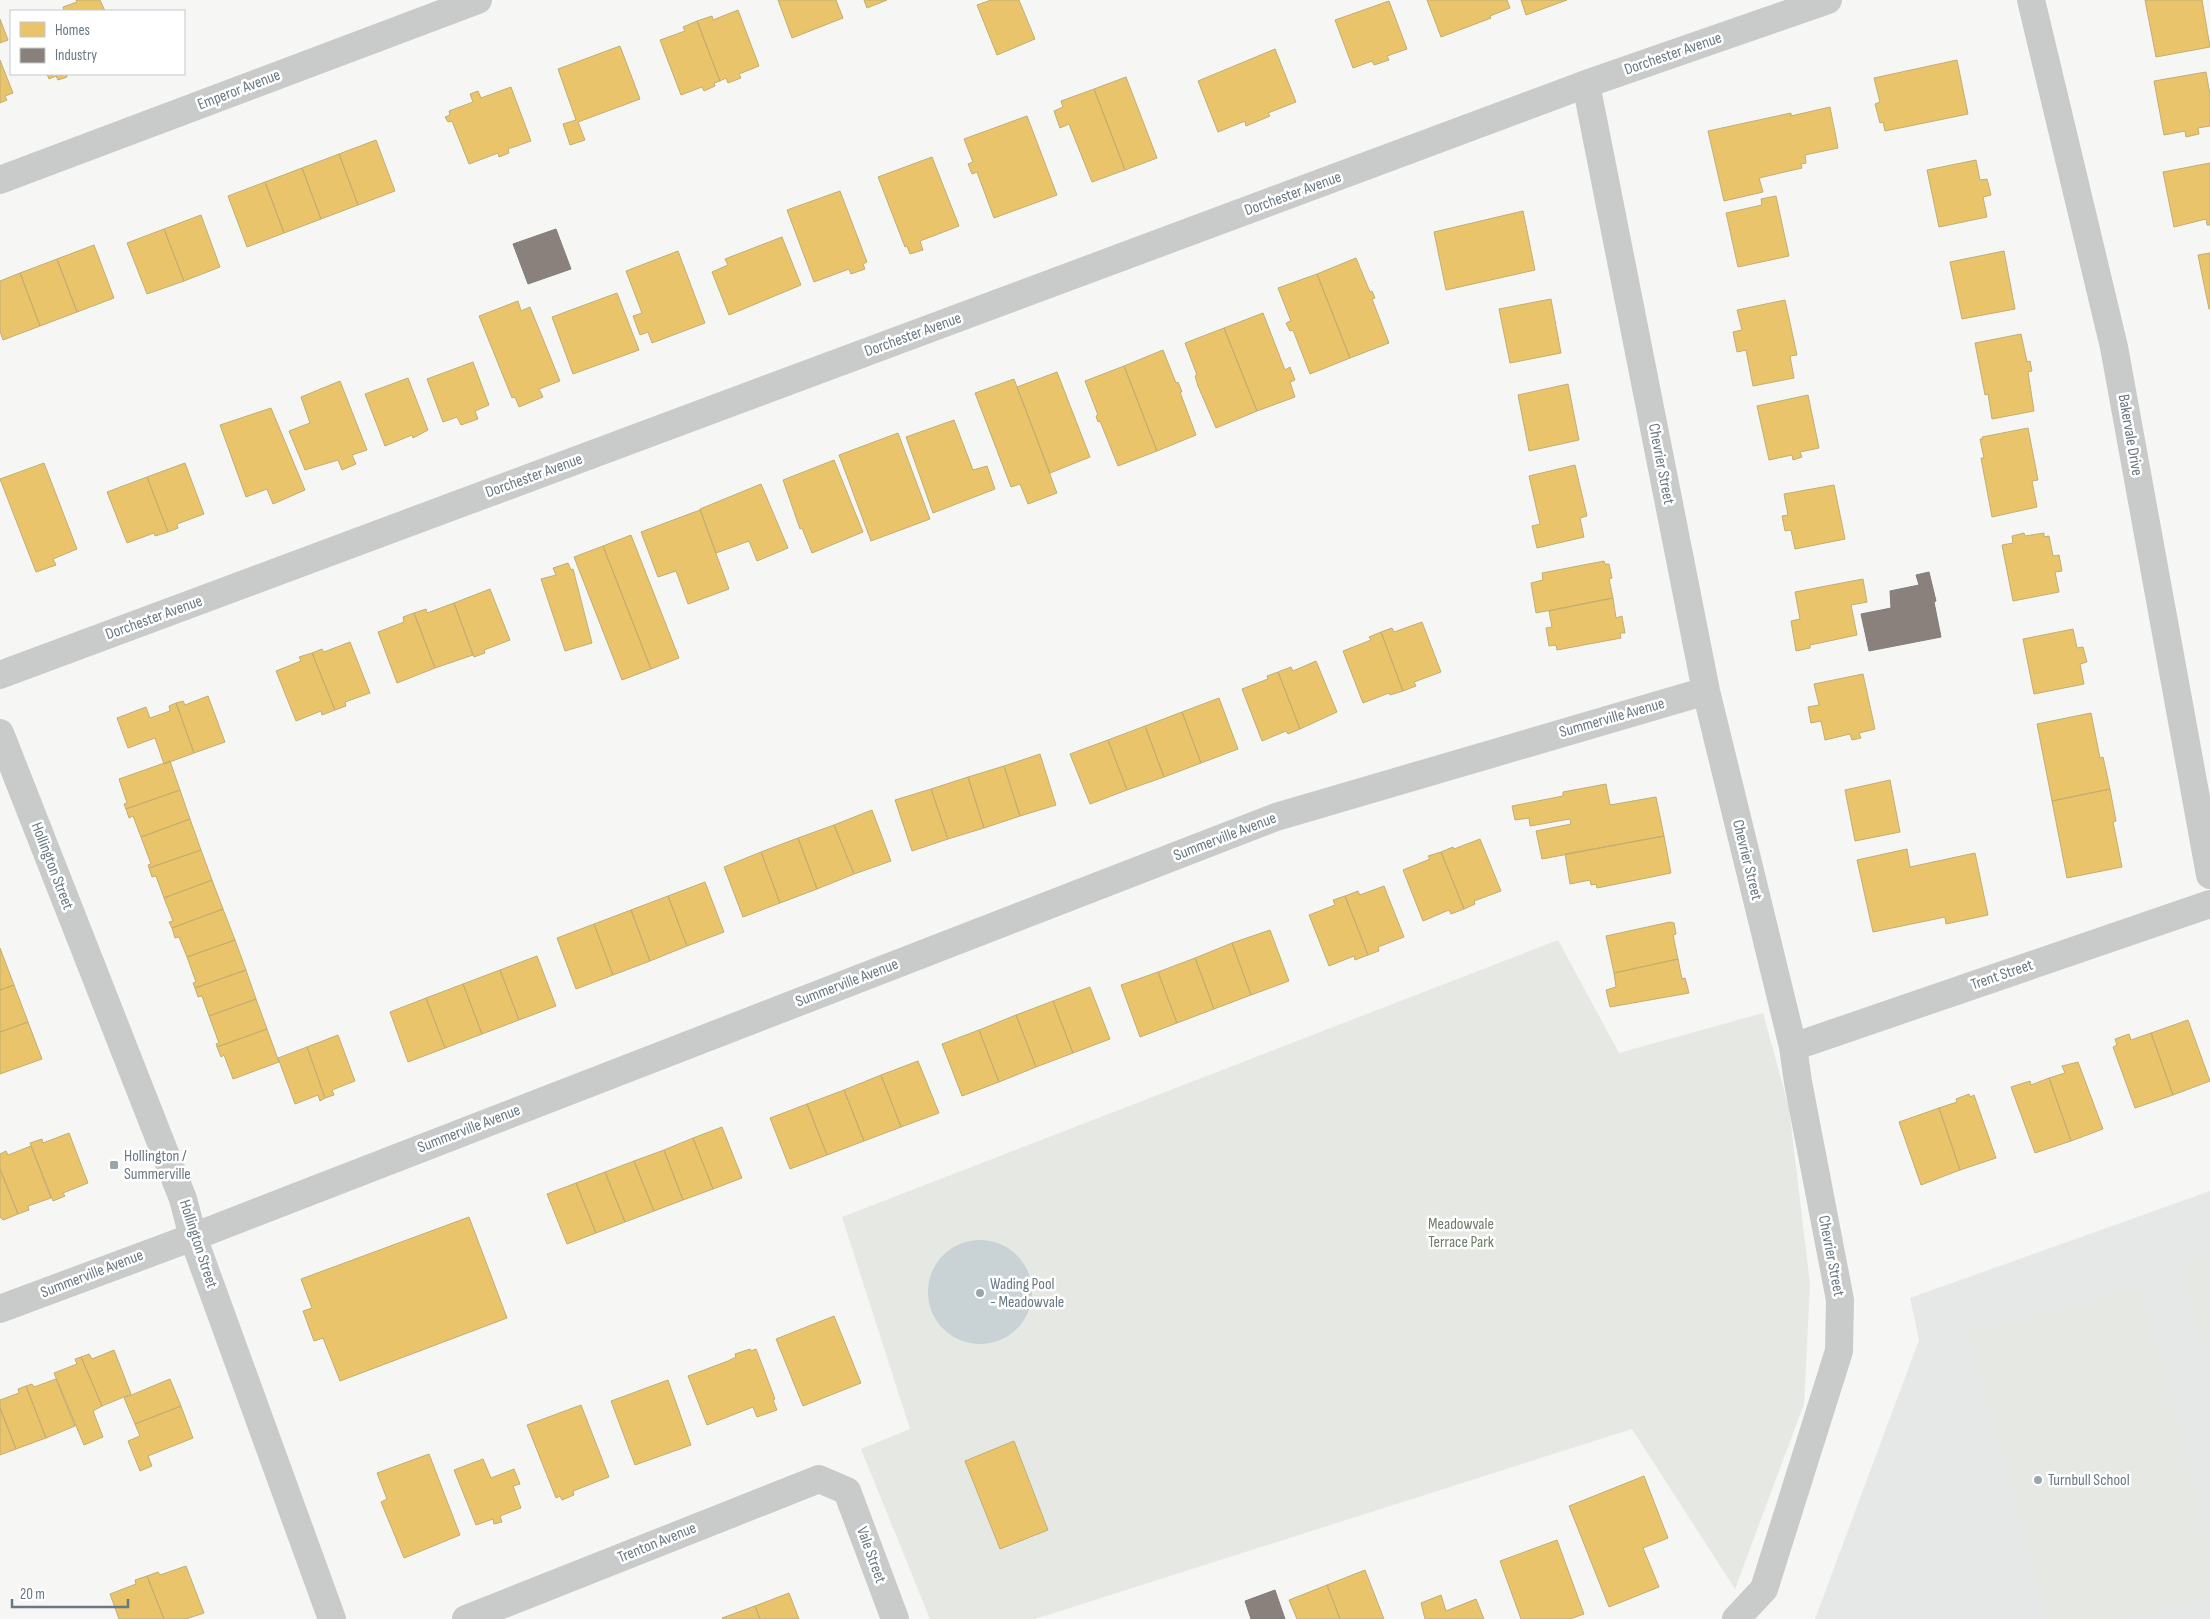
<svg xmlns="http://www.w3.org/2000/svg" width="2210" height="1619" viewBox="0 0 2210 1619" font-family="'Sofia Sans Condensed',sans-serif">
	<style>
		.built { fill: #e6e8e8 }
		.green { fill: #e5e8e3 }
		.water { fill: #c9d2d4 }
		.homes { fill: #e9c46a; stroke: #c2ae72 }
		.industry { fill: #8a817c; stroke: #807f7e }
		.lines { fill: none; stroke-linecap: round; stroke-linejoin: round }
		.street { stroke: #c9caca; stroke-width: 28 }
		.poi-dot { fill: #9aa5ac; stroke: #fff; stroke-width: 2 }
		.labels { text-anchor: middle; dominant-baseline: central; stroke-width: 5; stroke-linejoin: round; paint-order: stroke }
		.street-label { font-size: 16px; fill: #687984; stroke: #fff }
		.poi-label { font-size: 16px; fill: #687984; stroke: #fff; text-anchor: start }
		.park-label { font-size: 16px; fill: #6b7b66; stroke: #fff }
	</style>
	<rect width="100%" height="100%" fill="#f6f6f5"/>
	<path class="built" d="M2210,1191V1619H1815L1919,1340L1910,1298Z"/>
	<path class="green" d="M1558,940L1619,1053L1763,1013L1789,1108L1810,1284L1804,1404L1735,1589L1632,1429L1035,1619H930L861,1449L910,1429L842,1217Z
		M2210,1254V1369L2178,1264Z
		M2141,1285L2210,1536V1597L2129,1619H2047L1968,1332Z"/>
	<path class="water" d="M928 1292a52 52 0 1 1 104 0a52 52 0 1 1-104 0Z"/>
	<path class="homes" d="M76,0H100L105,11H64L63,7L77,2Z
		M778,0H836L843,18L792,38Z
		M864,0H887L867,8Z
		M991,0H1019L1035,39L997,55L977,5Z
		M1427,0H1507L1510,8L1490,16L1491,18L1441,37Z
		M1521,0H1567L1526,15Z
		M2145,0H2202L2210,47L2156,57Z
		M1389,1L1407,49L1387,56L1389,60L1374,65L1372,61L1353,68L1335,20Z
		M738,10L759,66L739,74L741,78L728,83L726,78L720,81L697,21L712,16L713,20Z
		M0,19L8,40L0,43Z
		M697,21L720,81L714,83L715,86L704,91L702,87L681,95L660,40L685,31L683,27Z
		M620,46L640,99L578,122L585,140L570,145L563,124L576,120L558,69Z
		M1275,49L1296,102L1268,113L1270,116L1246,126L1245,121L1218,132L1198,81Z
		M0,60L13,93L5,96L7,100L0,103Z
		M1957,60L1968,114L1885,131L1883,122L1880,123L1875,104L1880,102L1874,78Z
		M2206,72L2210,95V126L2198,128L2199,134L2186,137L2185,131L2164,135L2154,81Z
		M47,74H66L67,77L58,80L56,76L49,79Z
		M1126,77L1157,158L1125,170L1094,89Z
		M511,87L531,141L508,149L509,153L499,157L498,153L469,164L452,121L448,122L445,117L450,115L449,111L473,102L470,94L478,91L481,98Z
		M1094,89L1125,170L1092,182L1069,124L1060,128L1054,111L1063,107L1061,101Z
		M1830,107L1838,148L1805,155L1806,163L1801,164L1802,168L1759,178L1763,192L1724,201L1708,131L1791,113V116Z
		M1027,116L1057,195L994,218L977,172L972,174L968,164L973,162L964,139Z
		M376,140L395,191L358,205L339,154Z
		M339,154L358,205L321,219L302,168Z
		M932,157L959,226L920,241L923,250L910,254L907,246L905,247L878,177Z
		M1976,160L1980,180L1987,179L1991,195L1983,197L1987,217L1939,227L1927,170Z
		M2210,163V225H2207L2206,219L2174,227L2163,172Z
		M302,168L321,219L284,233L265,182Z
		M265,182L284,233L247,247L228,196Z
		M840,191L867,262L863,264L865,269L851,274L849,269L814,282L787,210Z
		M1776,196L1789,256L1738,267L1726,213L1762,205L1761,199Z
		M1523,211L1535,270L1446,290L1434,232Z
		M201,215L220,267L184,281L164,229Z
		M164,229L184,281L147,294L127,243Z
		M782,237L801,285L729,315L712,272L728,265L725,259Z
		M94,245L114,298L77,312L57,259Z
		M678,251L705,323L652,343L648,332L640,335L633,316L642,313L626,271Z
		M2004,251L2015,309L1962,319L1950,262Z
		M2210,253V309H2209L2198,255Z
		M1356,258L1370,292L1372,291L1375,298L1372,299L1389,343L1350,358L1317,274Z
		M57,259L77,312L40,326L20,273Z
		M20,273L40,326L3,340L0,331V281Z
		M1317,274L1350,358L1310,374L1293,330L1290,331L1286,323L1291,321L1278,288Z
		M617,293L639,350L573,374L552,317Z
		M1551,299L1561,353L1510,363L1499,309Z
		M1785,300L1797,355L1790,356L1794,378L1753,386L1746,350L1737,352L1733,332L1742,330L1737,310Z
		M518,301L521,311L530,307L560,381L539,389L543,397L519,407L515,397L512,398L479,316Z
		M1263,313L1285,370L1290,367L1295,380L1290,382L1295,397L1257,411L1224,328Z
		M1224,328L1257,411L1216,428L1198,386L1195,376L1197,375L1185,343Z
		M2021,334L2027,362L2030,361L2032,371L2028,372L2034,411L1992,419L1988,394L1985,395L1975,343Z
		M1163,350L1176,383L1178,382L1182,392H1180L1196,435L1157,451L1124,366Z
		M473,362L489,405L475,411L478,419L461,425L457,417L443,422L427,379Z
		M1124,366L1157,451L1118,466L1100,421L1098,422L1096,416L1098,415L1085,381Z
		M1057,372L1090,457L1050,473L1017,387Z
		M408,378L428,430L413,438L412,435L385,446L365,394Z
		M1014,379L1057,493L1028,504L1020,484L1011,487L975,393Z
		M340,381L367,450L352,455L356,464L342,470L338,460L305,470L289,431L310,423L301,397Z
		M1568,384L1579,440L1529,451L1518,395Z
		M1808,395L1819,448L1800,452L1802,457L1793,460L1792,455L1769,460L1757,406Z
		M271,408L305,490L273,504L267,489L246,497L220,425Z
		M954,420L973,470L987,466L995,489L933,513L906,437Z
		M2028,428L2038,480L2032,481L2037,507L1992,517L1981,458H1984L1980,439H1983L1982,437Z
		M898,433L930,519L871,541L839,455Z
		M834,460L863,532L812,553L802,528L800,529L783,480Z
		M44,463L77,549L53,559L56,565L36,572L0,479Z
		M185,463L204,514L177,524L178,528L168,532L147,477Z
		M1575,465L1587,516L1580,518L1584,537L1537,548L1532,526L1540,524L1529,476Z
		M147,477L168,532L155,536L154,533L127,543L107,492Z
		M761,484L788,548L757,561L749,541L716,553L700,509Z
		M1834,485L1845,539L1795,549L1791,530L1785,531L1782,516L1788,515L1784,494Z
		M700,510L729,589L688,604L676,571L658,577L641,532Z
		M2024,533L2025,536L2044,533V537L2049,536L2053,556L2059,555L2062,571L2055,572L2059,592L2013,601L2002,545L2013,543L2012,536Z
		M631,535L679,658L651,669L603,546Z
		M603,546L651,669L622,680L574,557Z
		M1604,561L1605,564H1609L1612,578L1609,579L1613,598L1536,613L1531,583L1543,580L1542,573Z
		M568,563L571,570L573,569L592,643L565,651L541,579L556,575L553,568Z
		M1863,579L1867,602L1851,605L1857,635L1810,645V648L1796,651L1791,621L1800,619L1795,592Z
		M490,589L510,640L484,650L485,653L474,657L454,603Z
		M1613,598L1616,618L1622,616L1625,633H1620L1621,638L1557,650L1556,645L1549,646L1546,628L1552,627L1549,611Z
		M454,603L473,655L435,668L414,613L426,609L427,613Z
		M414,613L435,668L397,683L378,632L404,622L403,617Z
		M1422,622L1441,672L1414,682L1416,686L1403,691L1381,632L1392,628L1394,632Z
		M2073,629L2077,648L2083,647L2087,662L2080,664L2084,684L2034,694L2023,639Z
		M1381,632L1403,691L1390,695L1389,693L1363,703L1343,651L1371,640L1369,637Z
		M350,642L370,693L345,702L346,706L335,710L312,653L322,649L324,652Z
		M312,653L335,710L322,715L321,711L296,721L276,671L301,661L299,657Z
		M1316,661L1337,712L1300,729L1278,672L1291,667L1293,671Z
		M1278,672L1300,729L1288,734L1286,731L1262,741L1242,689L1268,679L1267,676Z
		M1863,674L1875,729L1859,733L1861,738L1852,740L1850,734L1825,740L1821,721L1811,723L1808,707L1819,705L1814,684Z
		M208,696L225,742L194,753L176,703L183,701L185,705Z
		M1219,698L1238,749L1201,763L1182,712Z
		M176,703L194,753L164,764L155,738L128,748L117,718L146,707L150,718L170,711L169,706Z
		M1182,712L1201,763L1164,777L1145,726Z
		M2091,713L2100,758L2103,757L2110,789L2052,801L2037,724Z
		M1145,726L1164,777L1127,790L1108,740Z
		M1108,740L1127,790L1090,804L1070,754Z
		M1040,754L1056,805L1020,816L1004,766Z
		M170,761L180,790L126,809L124,804L127,803L119,779Z
		M1004,766L1020,816L984,828L968,777Z
		M968,777L984,828L948,839L931,789Z
		M1890,780L1900,832L1855,841L1845,790Z
		M1606,784L1610,805L1656,797L1664,836L1542,859L1536,831L1571,824L1570,819L1530,826L1529,818L1515,820L1512,806L1563,796V792Z
		M931,789L948,839L912,851L895,800Z
		M2110,789L2116,821L2113,822L2122,867L2067,878L2052,801Z
		M180,790L190,819L141,837L133,816L129,818L126,809Z
		M872,810L891,861L854,874L834,825Z
		M190,819L201,850L149,868L148,865L151,864L141,837Z
		M834,825L854,874L817,889L798,838Z
		M1664,836L1671,873L1597,888L1596,884L1591,885L1590,880L1570,884L1565,854Z
		M798,838L817,889L780,903L761,852Z
		M1480,839L1501,891L1474,901L1475,904L1464,909L1441,852L1453,847L1454,849Z
		M1907,849L1910,867L1975,853L1988,915L1946,924L1945,917L1873,932L1857,860Z
		M201,850L212,880L164,898L156,876L152,877L149,868Z
		M761,852L780,903L743,917L724,867Z
		M1441,852L1464,909L1451,914L1449,910L1423,921L1403,870L1430,859L1428,856Z
		M212,880L223,909L172,928L169,922L173,921L164,898Z
		M705,882L724,932L687,946L668,896Z
		M1384,886L1404,937L1378,947L1379,951L1368,955L1345,896L1358,891L1360,895Z
		M668,896L687,946L650,961L631,910Z
		M1345,896L1368,955L1355,960L1354,956L1329,966L1309,915L1335,905L1333,900Z
		M223,909L235,940L187,957L179,937L175,938L172,928Z
		M631,910L650,961L613,975L594,924Z
		M1670,922L1674,923L1676,934L1673,935L1678,959L1614,973L1606,936Z
		M594,924L613,975L576,989L557,938Z
		M1270,930L1289,981L1251,995L1232,943Z
		M235,940L246,970L195,988L193,983L196,982L187,957Z
		M1232,943L1251,995L1214,1009L1195,958Z
		M0,948L14,985L0,990Z
		M537,956L556,1006L519,1020L500,970Z
		M1195,958L1214,1009L1177,1023L1158,972Z
		M1678,959L1682,979L1685,978L1689,993L1610,1007L1606,990L1616,987L1614,973Z
		M246,970L256,999L209,1016L202,996L198,997L195,988Z
		M500,970L519,1020L482,1034L463,984Z
		M1158,972L1177,1023L1140,1037L1121,985Z
		M463,984L482,1034L445,1048L426,998Z
		M14,985L28,1022L0,1032V990Z
		M1090,987L1110,1039L1073,1053L1053,1001Z
		M426,998L445,1048L408,1062L390,1012Z
		M256,999L267,1029L217,1047L216,1044L219,1043L209,1016Z
		M1053,1001L1073,1053L1036,1067L1016,1015Z
		M1016,1015L1036,1067L999,1082L979,1030Z
		M2188,1020L2210,1081L2173,1095L2151,1033Z
		M28,1022L42,1059L0,1074V1032Z
		M267,1029L279,1062L233,1079L224,1055L221,1057L217,1047Z
		M979,1030L999,1082L962,1096L942,1044Z
		M2151,1033L2173,1095L2135,1108L2113,1047L2117,1045L2115,1039L2129,1034L2131,1040Z
		M338,1035L355,1081L332,1090L334,1095L325,1098L307,1047Z
		M307,1047L325,1098L320,1101L318,1095L295,1104L278,1058Z
		M918,1061L939,1113L901,1127L881,1075Z
		M2078,1062L2103,1129L2071,1141L2049,1078L2065,1073L2062,1066Z
		M881,1075L901,1127L864,1141L844,1090Z
		M2049,1078L2071,1141L2035,1153L2011,1087L2030,1081L2031,1085Z
		M844,1090L864,1141L827,1155L807,1104Z
		M1969,1094L1970,1097L1974,1095L1996,1158L1960,1170L1939,1108L1957,1102L1956,1099Z
		M807,1104L827,1155L790,1169L770,1118Z
		M1939,1108L1960,1170L1921,1185L1899,1122Z
		M722,1127L742,1178L713,1189L693,1138Z
		M69,1133L88,1183L63,1193L65,1196L53,1201L30,1143L42,1139L43,1143Z
		M693,1138L713,1189L683,1200L664,1150Z
		M31,1146L51,1198L28,1206L29,1210L18,1214L0,1169V1154L6,1151L8,1155Z
		M664,1150L683,1200L654,1211L634,1161Z
		M634,1161L654,1211L625,1222L605,1172Z
		M0,1169L18,1214L3,1220L0,1217Z
		M605,1172L625,1222L596,1233L576,1183Z
		M576,1183L596,1233L567,1244L547,1194Z
		M469,1217L507,1318L340,1381L323,1338L314,1341L303,1311L312,1308L301,1279Z
		M834,1316L861,1383L803,1406L776,1339Z
		M750,1349L751,1351L756,1349L775,1399L773,1400L777,1410L757,1417L753,1407L707,1425L688,1376L728,1361L736,1357L735,1354Z
		M114,1350L131,1394L102,1406L81,1357L89,1354L92,1359Z
		M81,1357L102,1406L93,1411L103,1437L84,1445L54,1373L77,1364L75,1359Z
		M56,1379L75,1426L46,1438L26,1386L32,1384L34,1387Z
		M170,1379L181,1406L135,1424L124,1398Z
		M668,1380L691,1445L635,1465L611,1401Z
		M26,1386L46,1438L16,1449L0,1408V1400L19,1393L18,1389Z
		M581,1405L609,1477L573,1491L574,1495L562,1500L560,1496L556,1498L527,1425Z
		M181,1406L193,1438L148,1456L152,1466L140,1471L128,1441L140,1436L135,1424Z
		M0,1408L16,1449L0,1455Z
		M1014,1441L1048,1530L1000,1549L965,1461Z
		M429,1454L460,1535L404,1558L381,1502L387,1499L377,1473Z
		M483,1459L491,1478L514,1469L520,1484L513,1486L521,1508L500,1516L502,1522L494,1524L493,1519L476,1525L454,1470Z
		M1644,1476L1668,1538L1643,1548L1659,1587L1609,1607L1569,1506Z
		M1557,1540L1584,1614L1570,1619H1521L1500,1561Z
		M186,1566L204,1613L186,1619H164L147,1576L158,1572L160,1575Z
		M1365,1570L1384,1619H1340L1327,1585Z
		M147,1576L164,1619H119L110,1594L136,1584L135,1580Z
		M1327,1585L1340,1619H1297L1289,1600Z
		M789,1593L799,1619H760L755,1606Z
		M1441,1595L1446,1611L1476,1599L1484,1619H1425L1421,1603Z
		M755,1606L760,1619H723L722,1618Z"/>
	<path class="industry" d="M556,229L571,269L528,284L513,244Z
		M1929,572L1936,601L1934,602L1941,637L1869,651L1861,614L1891,608L1890,591L1919,585L1916,575Z
		M1275,1590L1285,1619H1251L1245,1601Z"/>
	<g class="lines">
		<path class="street" d="M2031,0L2114,347L2210,875
			M1586,84L1706,691L1793,1047L1798,1082L1840,1300L1839,1351L1764,1589L1736,1619
			M0,180L478,0
			M0,675L1586,84L1828,0
			M0,733L183,1199L193,1237L332,1619
			M1793,1047L2210,904
			M0,1309L193,1237L1276,817L1706,691
			M466,1619L819,1479L847,1491L895,1619"/>
	</g>
	<g class="poi-dot">
		<rect x="109" y="1160" width="10" height="10" rx="2.5"/>
		<circle cx="980" cy="1293" r="5"/>
		<circle cx="2038" cy="1480" r="5"/>
	</g>
	<g class="labels">
		<g class="street-label">
			<text transform="translate(1673 54) rotate(-19)">Dorchester Avenue</text>
			<text transform="translate(239 90) rotate(-21)">Emperor Avenue</text>
			<text transform="translate(1293 194) rotate(-20)">Dorchester Avenue</text>
			<text transform="translate(913 335) rotate(-20)">Dorchester Avenue</text>
			<text transform="translate(2130 435) rotate(80)">Bakervale Drive</text>
			<text transform="translate(1661 464) rotate(79)">Chevrier Street</text>
			<text transform="translate(534 476) rotate(-20)">Dorchester Avenue</text>
			<text transform="translate(154 618) rotate(-20)">Dorchester Avenue</text>
			<text transform="translate(1612 718) rotate(-16)">Summerville Avenue</text>
			<text transform="translate(1225 837) rotate(-21)">Summerville Avenue</text>
			<text transform="translate(1747 860) rotate(76)">Chevrier Street</text>
			<text transform="translate(52 866) rotate(69)">Hollington Street</text>
			<text transform="translate(2002 975) rotate(-19)">Trent Street</text>
			<text transform="translate(847 983) rotate(-21)">Summerville Avenue</text>
			<text transform="translate(469 1129) rotate(-21)">Summerville Avenue</text>
			<text transform="translate(198 1244) rotate(72)">Hollington Street</text>
			<text transform="translate(1831 1256) rotate(79)">Chevrier Street</text>
			<text transform="translate(92 1274) rotate(-21)">Summerville Avenue</text>
			<text transform="translate(657 1543) rotate(-22)">Trenton Avenue</text>
			<text transform="translate(871 1555) rotate(70)">Vale Street</text>
		</g>
		<g class="poi-label">
			<text x="124" y="1156">Hollington /<tspan x="124" dy="18">Summerville</tspan></text>
			<text x="990" y="1284">Wading Pool<tspan x="990" dy="18">- Meadowvale</tspan></text>
			<text x="2048" y="1480">Turnbull School</text>
		</g>
		<g class="park-label">
			<text x="1461" y="1224">Meadowvale<tspan x="1461" dy="18">Terrace Park</tspan></text>
		</g>
	</g>
	<rect x="10" y="10" width="175" height="65" fill="#ffffff" stroke="#c3c9ce"/>
	<rect x="20" y="22" width="25" height="15" fill="#e9c46a" stroke="#c3c9ce"/>
	<text x="55" y="35" font-size="15" fill="#687984">Homes</text>
	<rect x="20" y="48" width="25" height="15" fill="#8a817c" stroke="#c3c9ce"/>
	<text x="55" y="60" font-size="15" fill="#687984">Industry</text>
	<path d="M12 1599v8h116v-8" fill="none" stroke="#687984" stroke-width="2.5"/>
	<text x="20" y="1599" font-size="15" fill="#687984" stroke="#ffffff" stroke-width="4" paint-order="stroke">20 m</text>
</svg>
